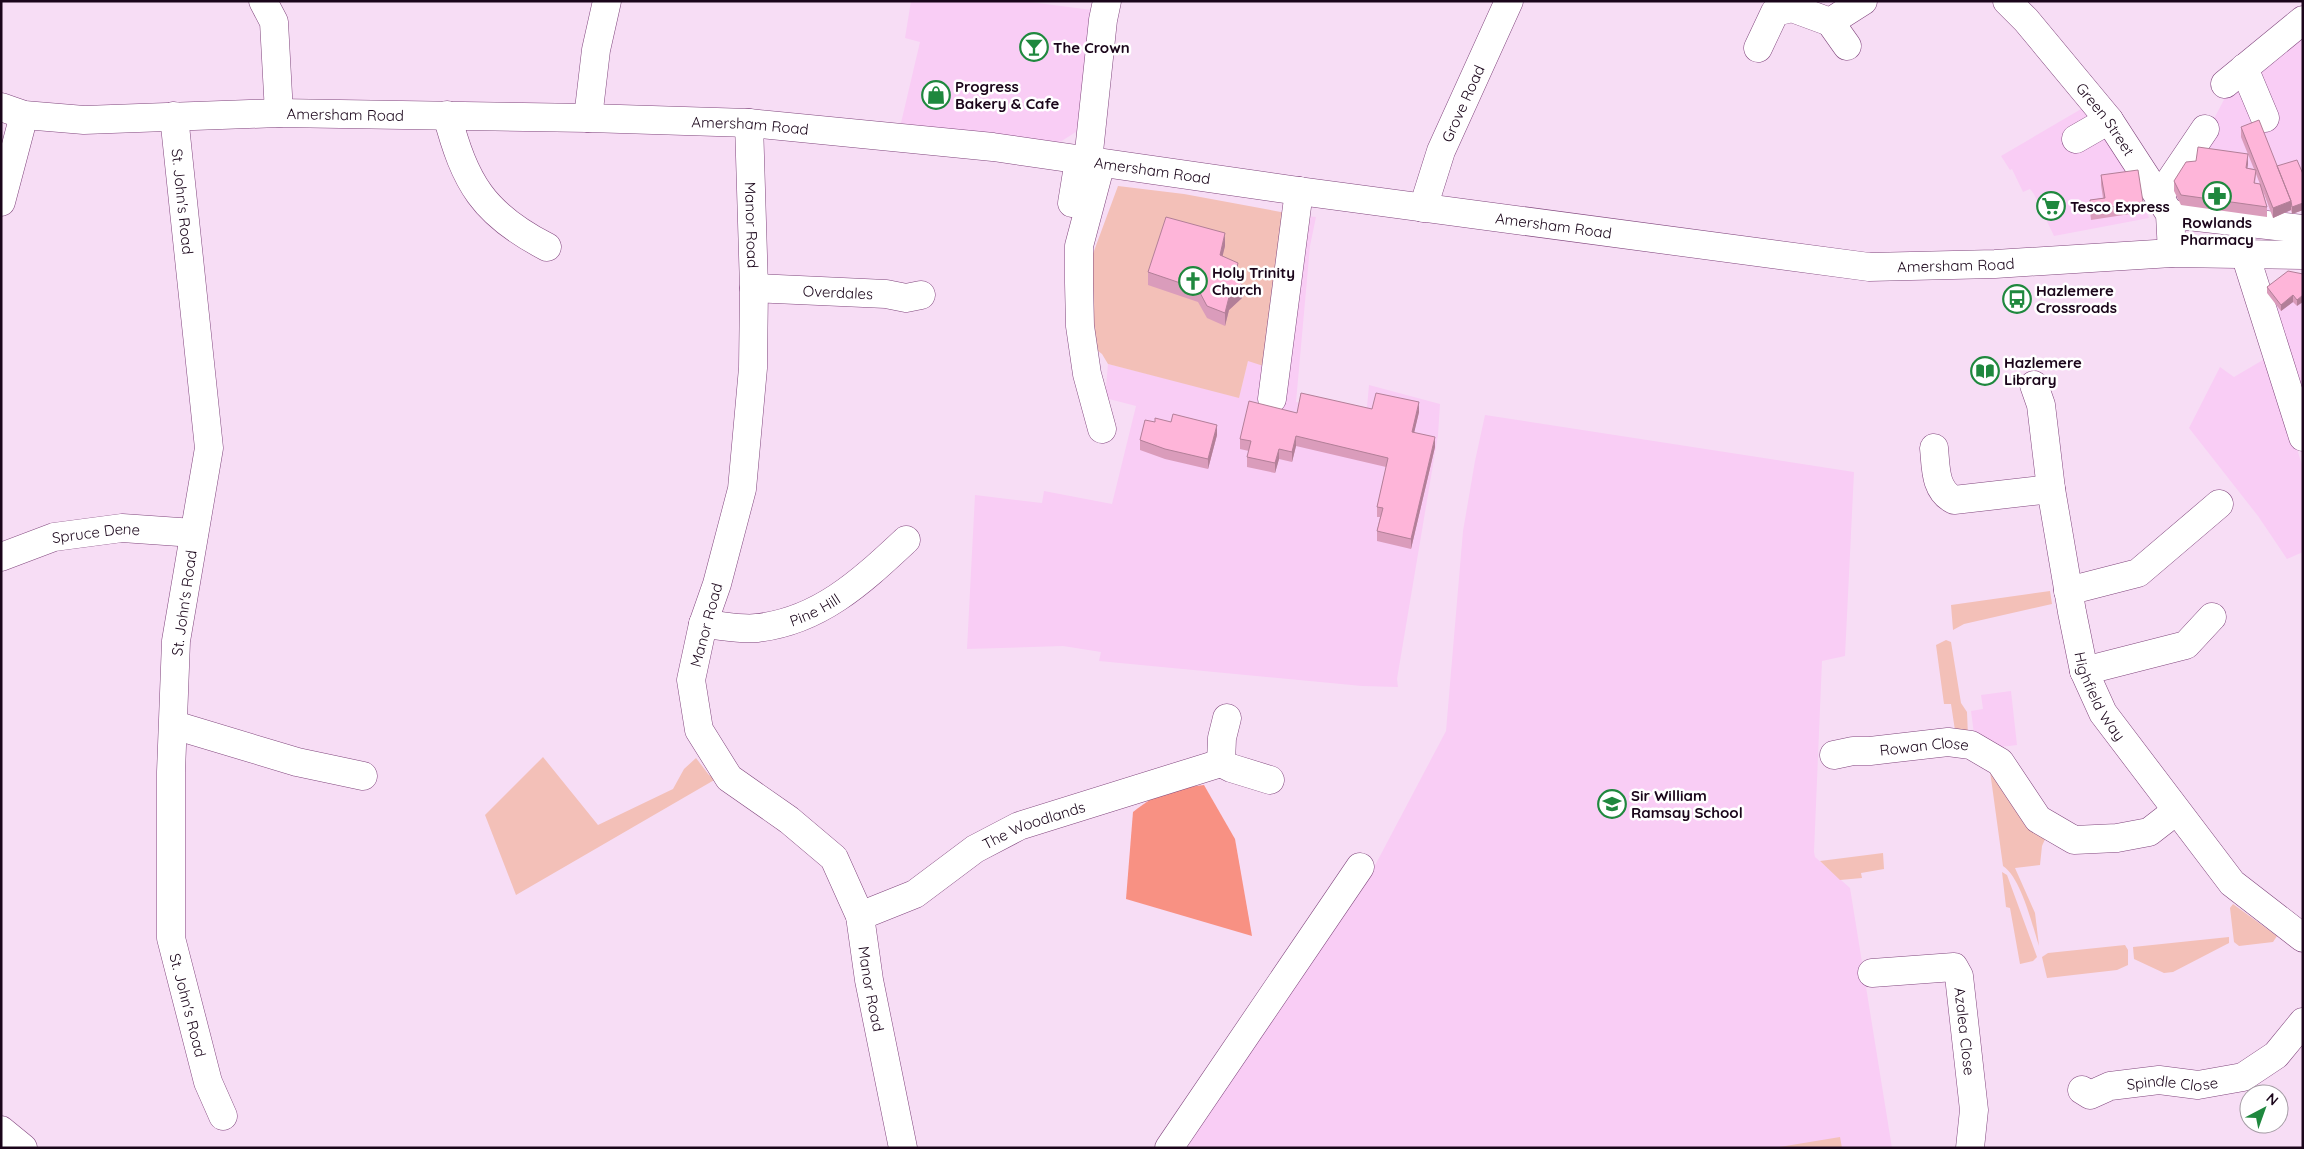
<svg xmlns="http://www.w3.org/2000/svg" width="2304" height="1149" viewBox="0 0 2304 1149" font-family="Quicksand,sans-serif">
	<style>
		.built { fill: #f9cdf5 }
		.green { fill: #f3c0b8 }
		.forest { fill: #f89183 }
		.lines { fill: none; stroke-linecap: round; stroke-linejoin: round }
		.minor-casing { stroke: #80467d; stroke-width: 29 }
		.major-casing { stroke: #80467d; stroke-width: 29 }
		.minor { stroke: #fff; stroke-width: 28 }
		.major { stroke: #fff; stroke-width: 28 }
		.wall { fill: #da9cbb; fill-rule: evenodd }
		.shaded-wall { fill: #b27f98 }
		.building { fill: #feb5d9; stroke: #b27f98 }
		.labels { text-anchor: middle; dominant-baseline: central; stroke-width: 5; stroke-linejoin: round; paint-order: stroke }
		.poi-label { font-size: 15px; font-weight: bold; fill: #1a051a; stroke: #fff; text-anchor: start }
		.street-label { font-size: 15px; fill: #1a051a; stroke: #fff }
	</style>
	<rect width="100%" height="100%" fill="#f7ddf5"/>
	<path class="built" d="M911,1H1022L1092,10L1085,126L1054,146L901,123L920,42L905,38Z
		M2303,36V210L2292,214L2291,211L2273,218L2186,172L2228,92Z
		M2088,105L2130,167L2149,218L2054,236L2034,194L2030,189L2023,192L2012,169L2010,170L2001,156Z
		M1297,215L1316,217L1310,246L1296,402L1366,418L1369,385L1440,404L1438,435L1397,679L1398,687L1362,686L1099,661L1101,652L1063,646L967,649L975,495L1042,503L1044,491L1112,504L1136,406L1105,398L1108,364L1239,397L1248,361Z
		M2290,276L2303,279V424L2265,286Z
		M2268,357L2303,468V552L2287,559L2258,516L2189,428L2220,367L2234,377Z
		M1485,415L1854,472L1845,656L1822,661L1814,852L1815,857L1850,888L1892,1148H1187L1235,1072L1362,890L1446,731L1463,531L1475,461Z
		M2011,691L2017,745L2000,747L1974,734L1971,711L1983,709L1981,695Z"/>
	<path class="green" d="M1118,186L1184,194L1297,215L1285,373L1248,361L1239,398L1108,364L1102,354L1087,342L1084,278Z
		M2050,591L2052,604L1964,624L1953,630L1951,605Z
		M1946,640L1951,642L1961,703L1967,712L1968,736L1956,737L1951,704H1944L1936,645Z
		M543,757L598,825L673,789L684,769L696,758L709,775L716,779L516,895L485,815Z
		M1990,771L2046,837L2042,846L2040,865L2015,868L2035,913L2039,946C2032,924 2021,878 2003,866Z
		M1883,853L1884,869L1861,873L1862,878L1840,880L1820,861Z
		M2002,872L2007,875L2037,957L2033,961L2020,964L2010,908L2006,907Z
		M2233,904L2277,936L2273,942L2239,946L2234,942L2230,908Z
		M2229,937V943L2173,972L2164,973L2134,959L2133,947Z
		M2125,945L2128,950V965L2117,970L2047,978L2042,957L2048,953Z
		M1840,1137L1842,1148H1773Z"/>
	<path class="forest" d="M1204,785L1235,839L1252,936L1126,899L1133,812C1160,791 1170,789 1204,785Z"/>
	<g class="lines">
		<defs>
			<g id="minor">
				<path d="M263,1L274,22L279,113"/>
				<path id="s1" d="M2007,1L2026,20L2109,120L2170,214L2172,253"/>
				<path d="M1830,22L1847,46"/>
				<path d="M1758,48L1775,12L1792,8L1830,22L1863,1"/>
				<path d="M2244,68L2265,118"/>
				<path d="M2225,84L2303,20"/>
				<path d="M447,115C465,183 483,214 547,247"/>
				<path id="s2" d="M174,116L209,448L176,641L171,772V938L208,1082L223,1116"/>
				<path d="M588,118L596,50L607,1"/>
				<path id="s3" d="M749,123L754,288L753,368L742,489L717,584L703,624L691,680L699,730L729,778L789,820L834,858L860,916L869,980L903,1148"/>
				<path d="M2076,139L2109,120"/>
				<path d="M1088,161L1103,20L1107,1"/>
				<path d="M1101,163L1079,246V283L1080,326L1087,374L1102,429"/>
				<path d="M2159,197L2205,129"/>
				<path d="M1,202L24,115"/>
				<path d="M1072,203L1079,160"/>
				<path id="s4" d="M1423,208L1441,151L1509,1"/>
				<path d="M2170,214L2303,229"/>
				<path d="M2245,254L2303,437"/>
				<path id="s5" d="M754,288L886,294L906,298L921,295"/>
				<path id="s6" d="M2034,385L2041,405L2051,489L2072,612L2084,671L2103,713L2232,883L2303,938"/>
				<path d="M1272,399L1299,191"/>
				<path d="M1934,448C1936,466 1934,490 1954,500L2051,489"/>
				<path id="s7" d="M1,557L54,537L122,528L194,533"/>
				<path d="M2068,591L2138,573L2219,504"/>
				<path id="s8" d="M703,624C720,625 740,630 757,628C820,621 862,581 906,540"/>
				<path d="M2084,671L2186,645L2212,617"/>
				<path d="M1227,718L1222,738L1221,763L1231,768L1270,780"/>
				<path d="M174,725L297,762L363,776"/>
				<path id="s9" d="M1834,755L1853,751H1870L1948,742L1971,745L2000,762L2038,819L2074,840L2117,838L2149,832L2176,811"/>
				<path id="s10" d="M860,916L915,894L975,849L1019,826L1221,763"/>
				<path id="s11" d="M1872,973L1954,967L1959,976L1974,1110L1970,1148"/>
				<path id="s12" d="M2082,1090L2090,1095L2110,1086L2159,1080L2198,1085L2243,1077L2276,1055L2303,1022"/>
				<path d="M1,1130L23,1148"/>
				<path d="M1169,1148L1360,867"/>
			</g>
			<g id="major">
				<path id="s13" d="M1,107L24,115L84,120L279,113L588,118L749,123L993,147L1299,191L1869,267L1995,264L2172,253L2303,255"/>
			</g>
		</defs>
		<use href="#minor" class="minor-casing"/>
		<use href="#major" class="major-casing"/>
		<use href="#minor" class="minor"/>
		<use href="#major" class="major"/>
	</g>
	<path class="wall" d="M2241,127L2277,166L2303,174V210L2292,214L2291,210L2273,218L2263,191L2267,207V217L2181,205L2174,191V181L2248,164L2247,168L2254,169L2241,137ZM2256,174L2260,184L2255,183Z
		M2101,175L2143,202V212L2091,220L2090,210V200L2103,198L2101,185Z
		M1225,246L1222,256L1238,276L1237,279L1242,298L1229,310L1225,326L1207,318L1198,302L1148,285V272Z
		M2303,274L2297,306L2293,302L2281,311L2267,293V287Z
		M1372,409L1419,412L1414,432L1435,447L1411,549L1377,541V531L1380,517H1377V507L1386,467L1296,446L1292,462L1279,459L1275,473L1247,467V457L1249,451L1240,449V439L1297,413Z
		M1217,435L1208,469L1165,459L1140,450V440Z"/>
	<path class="shaded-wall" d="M2248,154V164L2246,178V168Z
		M2291,201V210L2273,218V208Z
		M2303,203V210L2292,214V207Z
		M1225,233V246L1220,267V255Z
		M1238,263V276L1235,289V276Z
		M1242,285V298L1229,310L1225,326V313L1229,297Z
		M2293,295V302L2281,311V305Z
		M2303,295V302L2297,306V300Z
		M1419,402V412L1412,442V432Z
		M1217,425V435L1208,469V459Z
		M1296,436V446L1292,462V452Z
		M1435,437V447L1411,549V539Z
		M1279,449V459L1275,473V463Z"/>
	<path class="building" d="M2259,120L2291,201L2273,208L2241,127Z
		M2198,147L2248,154L2246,168L2256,170L2254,183L2260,184L2267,207L2181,195L2174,181L2186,162L2196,161Z
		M2297,160L2303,174V203L2292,207L2291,201L2277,166Z
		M2138,170L2143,202L2091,210L2090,200L2105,198L2101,175Z
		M1166,217L1225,233L1220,255L1238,263L1235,276L1242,285L1229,297L1225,313L1207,306L1198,289L1148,272Z
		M2288,271L2303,274V295L2297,300L2293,295L2281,305L2267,287Z
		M1301,393L1372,409L1376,393L1419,402L1412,432L1435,437L1411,539L1377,531L1383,508L1377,507L1388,458L1296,436L1292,452L1279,449L1275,463L1247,457L1251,441L1240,439L1249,401L1297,413Z
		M1173,414L1217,425L1208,459L1165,449L1140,440L1145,420L1155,422V418L1171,422Z"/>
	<defs>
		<symbol id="bar-ring" viewBox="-11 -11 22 22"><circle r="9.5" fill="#fff" stroke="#1f883e" stroke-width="1.5"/><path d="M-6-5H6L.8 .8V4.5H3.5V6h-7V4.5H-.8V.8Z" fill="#1f883e"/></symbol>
		<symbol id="shop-ring" viewBox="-11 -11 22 22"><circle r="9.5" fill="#fff" stroke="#1f883e" stroke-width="1.5"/><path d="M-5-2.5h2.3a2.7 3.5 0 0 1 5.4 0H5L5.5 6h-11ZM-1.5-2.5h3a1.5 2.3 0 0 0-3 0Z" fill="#1f883e"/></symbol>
		<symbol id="pharmacy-ring" viewBox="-11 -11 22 22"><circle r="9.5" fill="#fff" stroke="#1f883e" stroke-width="1.5"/><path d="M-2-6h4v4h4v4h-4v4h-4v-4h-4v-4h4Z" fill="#1f883e"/></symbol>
		<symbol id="supermarket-ring" viewBox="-11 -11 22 22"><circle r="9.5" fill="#fff" stroke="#1f883e" stroke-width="1.5"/><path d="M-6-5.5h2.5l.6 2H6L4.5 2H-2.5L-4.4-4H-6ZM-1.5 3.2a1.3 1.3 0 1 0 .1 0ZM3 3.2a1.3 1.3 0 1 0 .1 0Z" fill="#1f883e"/></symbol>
		<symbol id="church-ring" viewBox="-11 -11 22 22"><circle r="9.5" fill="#fff" stroke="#1f883e" stroke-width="1.5"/><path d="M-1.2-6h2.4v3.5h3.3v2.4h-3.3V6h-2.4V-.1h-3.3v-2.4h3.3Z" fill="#1f883e"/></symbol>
		<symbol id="bus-ring" viewBox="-11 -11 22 22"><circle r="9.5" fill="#fff" stroke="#1f883e" stroke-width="1.5"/><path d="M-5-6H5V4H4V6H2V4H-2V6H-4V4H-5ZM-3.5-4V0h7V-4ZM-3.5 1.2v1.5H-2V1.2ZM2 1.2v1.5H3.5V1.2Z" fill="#1f883e"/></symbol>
		<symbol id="library-ring" viewBox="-11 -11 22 22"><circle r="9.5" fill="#fff" stroke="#1f883e" stroke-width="1.5"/><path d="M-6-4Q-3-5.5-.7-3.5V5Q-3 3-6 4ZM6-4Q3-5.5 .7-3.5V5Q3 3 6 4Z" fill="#1f883e"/></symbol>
		<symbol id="school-ring" viewBox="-11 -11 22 22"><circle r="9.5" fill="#fff" stroke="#1f883e" stroke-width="1.5"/><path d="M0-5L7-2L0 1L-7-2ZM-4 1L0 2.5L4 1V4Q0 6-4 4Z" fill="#1f883e"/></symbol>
	</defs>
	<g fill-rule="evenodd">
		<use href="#bar-ring" x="1018" y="31" width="32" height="32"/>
		<use href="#shop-ring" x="920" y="79" width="32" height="32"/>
		<use href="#pharmacy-ring" x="2201" y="180" width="32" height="32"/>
		<use href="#supermarket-ring" x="2035" y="190" width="32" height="32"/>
		<use href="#church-ring" x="1177" y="265" width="32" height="32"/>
		<use href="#bus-ring" x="2001" y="283" width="32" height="32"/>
		<use href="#library-ring" x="1969" y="355" width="32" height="32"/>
		<use href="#school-ring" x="1596" y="788" width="32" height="32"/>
	</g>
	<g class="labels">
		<g class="poi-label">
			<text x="1053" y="47">The Crown</text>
			<text x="955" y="86">Progress<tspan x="955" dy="17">Bakery &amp; Cafe</tspan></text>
			<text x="2070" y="206">Tesco Express</text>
			<text x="2217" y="222" text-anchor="middle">Rowlands<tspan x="2217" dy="17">Pharmacy</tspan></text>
			<text x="1212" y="272">Holy Trinity<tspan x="1212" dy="17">Church</tspan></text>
			<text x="2036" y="290">Hazlemere<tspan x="2036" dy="17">Crossroads</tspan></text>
			<text x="2004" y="362">Hazlemere<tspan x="2004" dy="17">Library</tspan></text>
			<text x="1631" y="795">Sir William<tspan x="1631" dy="17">Ramsay School</tspan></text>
		</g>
		<g class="street-label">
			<text stroke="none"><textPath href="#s4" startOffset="112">Grove Road</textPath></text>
			<text stroke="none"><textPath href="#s13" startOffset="346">Amersham Road</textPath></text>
			<text stroke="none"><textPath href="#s1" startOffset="154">Green Street</textPath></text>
			<text stroke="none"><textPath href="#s13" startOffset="751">Amersham Road</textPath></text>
			<text stroke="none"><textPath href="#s13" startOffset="1156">Amersham Road</textPath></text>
			<text stroke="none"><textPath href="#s2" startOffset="86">St. John's Road</textPath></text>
			<text stroke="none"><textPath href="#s3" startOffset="102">Manor Road</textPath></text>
			<text stroke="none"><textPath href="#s13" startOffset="1561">Amersham Road</textPath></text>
			<text stroke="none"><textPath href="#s13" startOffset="1966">Amersham Road</textPath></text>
			<text stroke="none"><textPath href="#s5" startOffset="84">Overdales</textPath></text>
			<text stroke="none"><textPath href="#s7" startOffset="99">Spruce Dene</textPath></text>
			<text transform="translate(184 603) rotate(-82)">St. John's Road</text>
			<text stroke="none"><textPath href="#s8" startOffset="115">Pine Hill</textPath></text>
			<text transform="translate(706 625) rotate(-75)">Manor Road</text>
			<text stroke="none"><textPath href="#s6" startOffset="320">Highfield Way</textPath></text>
			<text stroke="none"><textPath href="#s9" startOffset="91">Rowan Close</textPath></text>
			<text stroke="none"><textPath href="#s10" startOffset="198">The Woodlands</textPath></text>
			<text stroke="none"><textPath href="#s3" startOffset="941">Manor Road</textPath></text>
			<text stroke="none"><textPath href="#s2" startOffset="896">St. John's Road</textPath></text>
			<text stroke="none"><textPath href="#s11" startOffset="148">Azalea Close</textPath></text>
			<text stroke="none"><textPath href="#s12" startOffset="94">Spindle Close</textPath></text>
		</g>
	</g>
	<rect width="2304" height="1149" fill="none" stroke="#1a051a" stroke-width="5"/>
	<g transform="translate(2264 1109) rotate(41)"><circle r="24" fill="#ffffff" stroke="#a39ba3"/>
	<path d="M0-4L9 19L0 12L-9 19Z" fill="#1f883e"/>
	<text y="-8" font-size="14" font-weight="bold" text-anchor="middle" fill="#1a051a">N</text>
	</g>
</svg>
